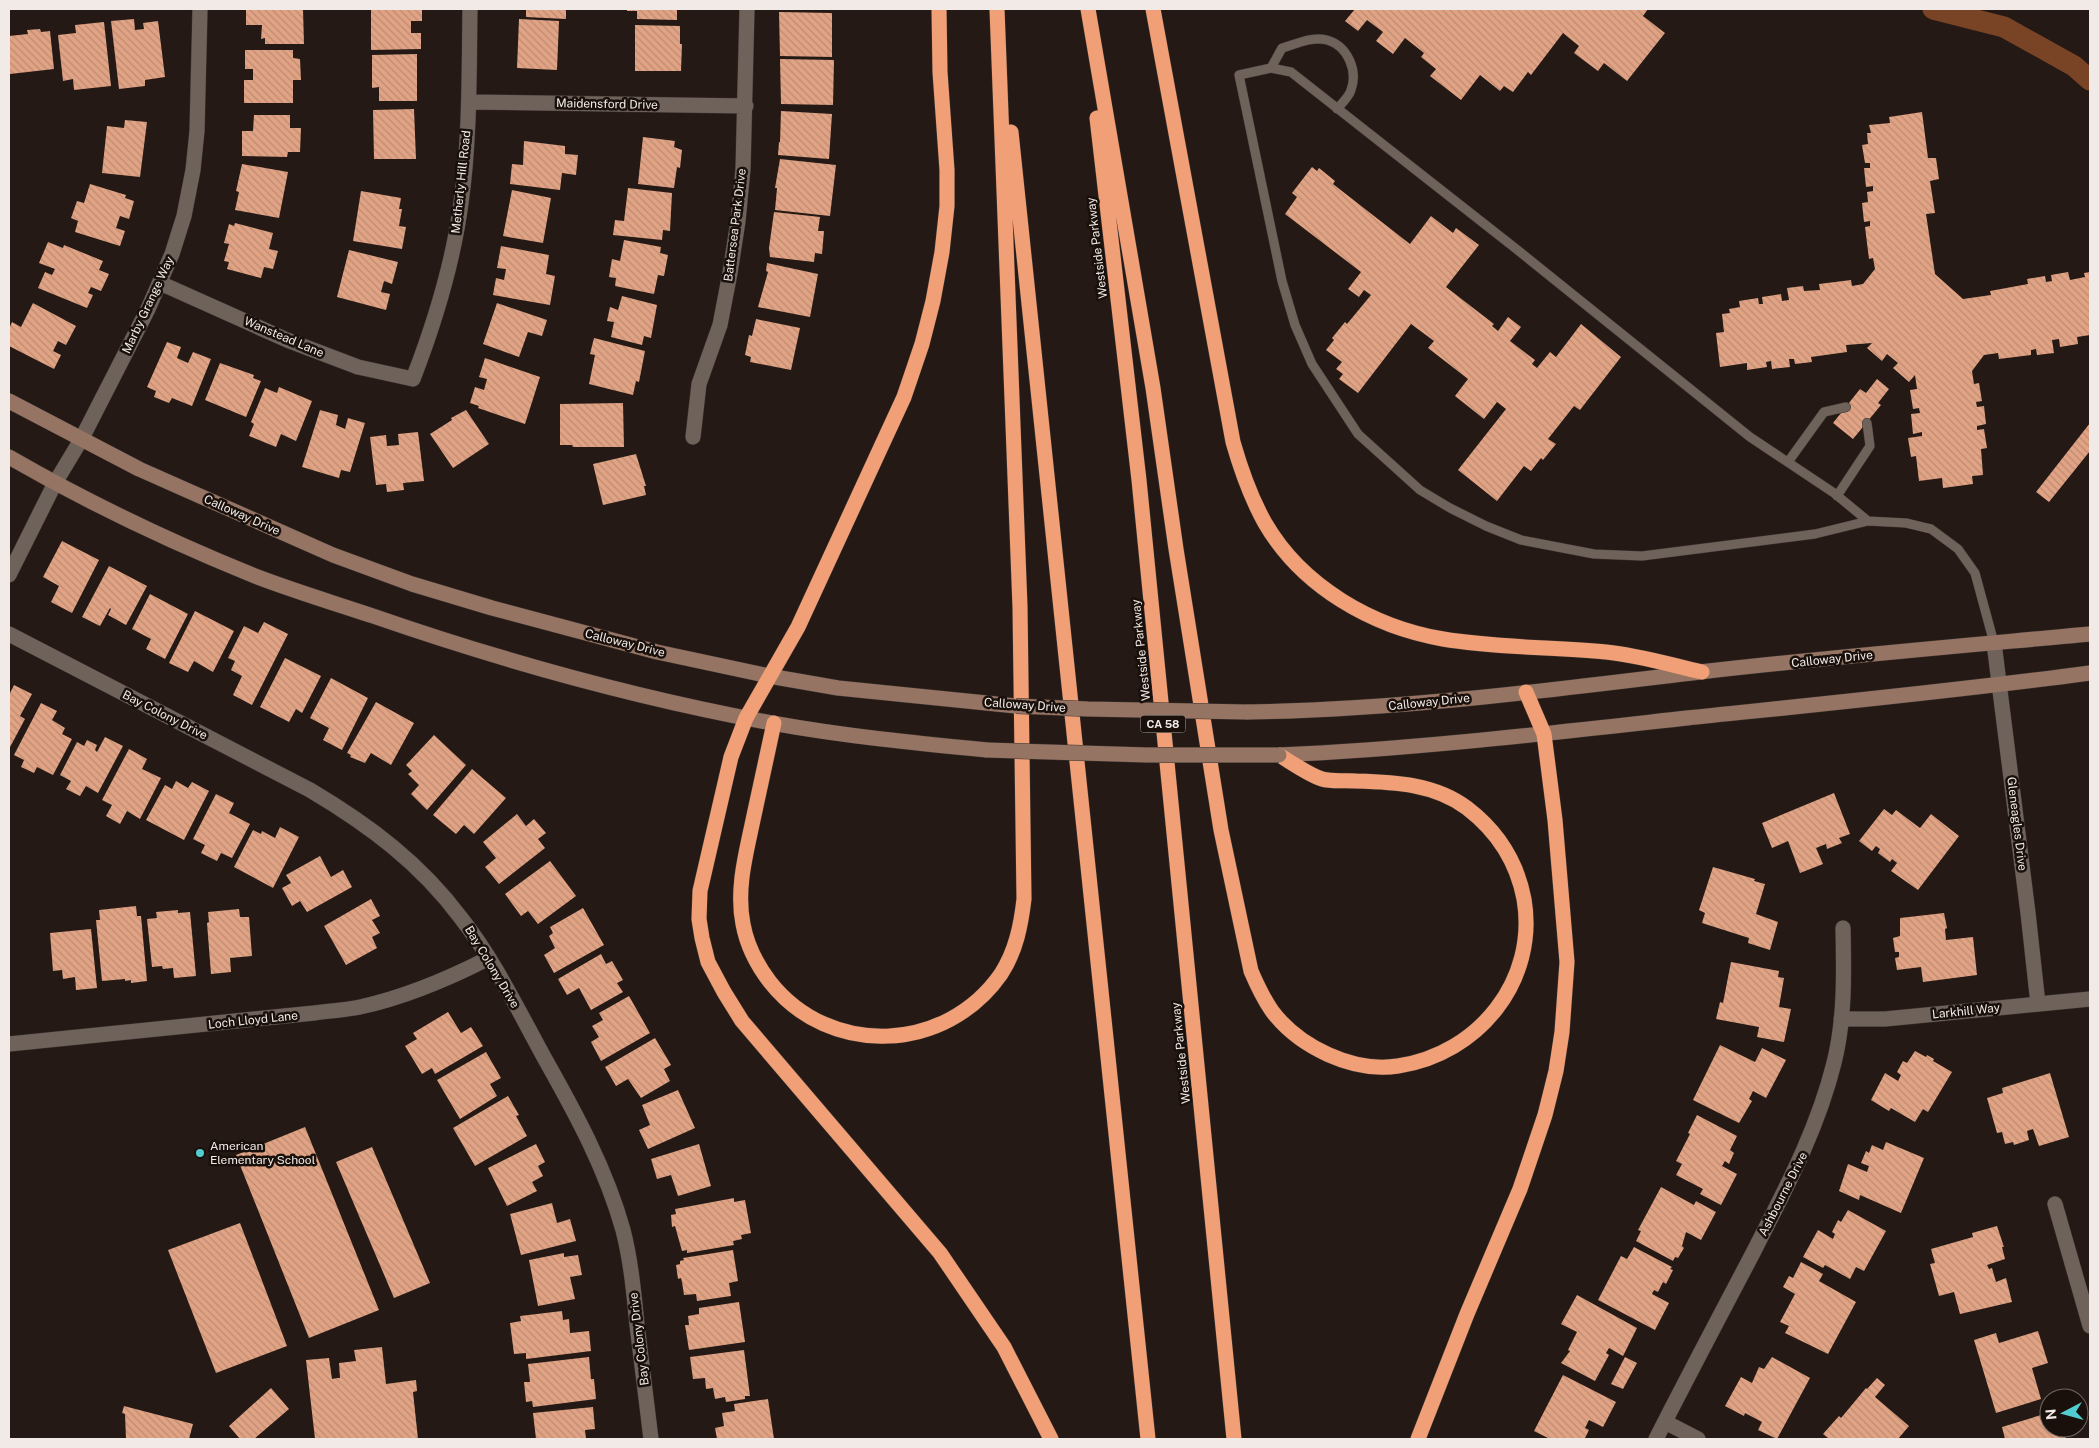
<svg xmlns="http://www.w3.org/2000/svg" width="2099" height="1448" viewBox="0 0 2099 1448" font-family="'Public Sans',sans-serif">
	<style>
		.lines { fill: none; stroke-linecap: round; stroke-linejoin: round }
		.canal { stroke: #794326; stroke-width: 21 }
		.building { fill: url(#building-back-hatch) }
		.lane-casing { stroke: #3b3330; stroke-width: 10 }
		.street-casing { stroke: #3b3330; stroke-width: 16 }
		.secondary-casing { stroke: #3b3330; stroke-width: 16 }
		.highway-casing { stroke: #3b3330; stroke-width: 16 }
		.lane { stroke: #6f625b; stroke-width: 9 }
		.street { stroke: #6f625b; stroke-width: 15 }
		.secondary { stroke: #967463; stroke-width: 15 }
		.highway { stroke: #f09f76; stroke-width: 15 }
		.secondary-bridge-casing { stroke: #3b3330; stroke-width: 16; stroke-linecap: butt }
		.secondary-bridge { stroke: #967463; stroke-width: 15 }
		.poi-dot { fill: #52cdcf; stroke: #1a100b; stroke-width: 2 }
		.labels { text-anchor: middle; dominant-baseline: central; stroke-width: 5; stroke-linejoin: round; paint-order: stroke }
		.shield { fill: #1a100b; stroke: #b0a9a4; stroke-width: 1 }
		.shield-label { font-size: 11px; font-weight: bold; fill: #f1eae6 }
		.street-label { font-size: 12px; fill: #f1eae6; stroke: #1a100b }
		.poi-label { font-size: 12px; fill: #f1eae6; stroke: #1a100b; text-anchor: start }
	</style>
	<defs>
		<pattern id="building-back-hatch" width="6" height="6" patternUnits="userSpaceOnUse" patternTransform="scale(1.25)"><rect width="6" height="6" fill="#e1a384"/><path d="M-1 5l2 2M0 0l6 6M5-1l2 2" fill="none" stroke="#bb8c74"/></pattern>
	</defs>
	<rect width="100%" height="100%" fill="#241914"/>
	<g class="lines">
		<path class="canal" d="M1933,9L2004,27L2074,66L2090,80"/>
	</g>
	<path class="building" d="M246,9H303L304,44H265V38L261,39L262,25H246Z
		M371,9H422V21H411V33H421V49L371,50Z
		M526,9H566V19L526,17Z
		M627,9H677V20L637,19V11H627Z
		M1355,9H1648L1643,16L1665,33L1627,81L1604,63L1598,71L1574,53L1579,46L1563,33L1531,75L1528,72L1513,92L1504,86L1500,91L1480,75L1461,100L1430,76L1436,69L1421,57L1424,53L1405,38L1393,54L1376,41L1383,32L1367,20L1358,31L1345,21Z
		M779,12L832,13V57L780,56Z
		M134,19L135,30L144,29L143,23L158,21L165,77L145,80V86L119,89L111,21Z
		M519,19L559,21L557,70L517,68Z
		M104,22L111,86L74,90L73,79L63,81L58,35L76,33L75,25Z
		M635,25L680,26V44H682L681,71H635Z
		M40,29L41,32L50,31L54,69L10,74L9,36L28,34L27,30Z
		M245,50H293V58L300,59L301,80H293V103H244V80H253V69H245Z
		M417,54V101H379V87L372,88V55Z
		M780,59L834,60L833,105L781,104Z
		M414,109L416,159H374L373,110Z
		M781,111L832,114L829,159L778,155L779,142H780Z
		M1922,112L1928,158H1936L1939,179L1930,181L1935,213L1926,214L1935,274L1963,299L1991,295L1990,291L2028,284L2027,279L2045,276L2046,282L2052,281L2051,275L2068,272L2070,280L2085,277L2084,273L2090,272V335L2077,337L2078,344L2060,347L2059,339L2052,340L2054,353L2037,355L2036,349L2031,350V355L1999,359L1998,353L1984,355L1972,371L1974,384L1979,383L1982,401L1976,402L1977,407L1984,406L1986,424L1977,426V430L1984,429L1987,448L1981,449L1983,475L1972,476L1973,484L1943,488L1942,478L1919,481L1916,456L1911,457L1908,438L1922,436V432L1913,434L1911,414L1920,413L1919,408L1913,409L1910,390L1917,389L1915,375L1909,382L1893,368L1898,363L1887,354L1882,361L1867,348L1872,343L1846,345L1847,352L1811,357L1812,362L1795,364L1794,359H1789L1790,367L1772,369L1771,361L1766,362L1767,367L1747,370V363L1720,367L1716,333L1724,332L1722,314L1730,313L1729,309L1740,307L1739,301L1758,298L1759,304H1763L1762,297L1781,294L1782,301L1789,300L1787,288L1803,286L1804,291L1820,290L1819,284L1851,280L1852,286L1863,284L1875,269L1873,258L1869,259L1865,227L1870,226V221L1864,222L1862,203L1868,202L1867,192L1873,191V186L1866,187L1864,168H1870V163H1865L1862,145L1868,144L1867,133H1871L1869,125L1890,123L1889,117Z
		M254,115H290V128H301L300,152H288L287,157L242,156V131H253Z
		M125,120L147,122L140,177L102,173L107,126L124,128Z
		M643,137L675,141L674,147L682,150L680,168L677,167L674,188L638,184Z
		M524,141L565,146V154L578,155L576,175L562,173L560,190L510,184L512,164L523,165Z
		M780,159L836,165L830,216L775,210L777,188H775Z
		M242,164L288,172L279,218L235,210L239,192L236,191Z
		M1312,167L1317,171L1319,168L1335,181L1333,184L1410,244L1431,216L1453,233L1456,228L1479,245L1446,287L1494,324L1492,326L1498,331L1508,317L1521,327L1510,341L1535,360L1532,364L1537,368L1550,352L1556,357L1581,324L1621,357L1580,410L1574,406L1548,439L1556,444L1543,460L1541,458L1531,471L1524,466L1497,501L1458,470L1506,409L1497,402L1484,419L1455,396L1468,379L1428,348L1434,341L1411,324L1358,393L1339,379L1343,374L1336,369L1342,362L1326,350L1334,340L1332,338L1345,322L1347,324L1371,295L1364,290L1359,297L1348,289L1361,272L1285,214L1297,197L1292,193Z
		M90,184L126,195L125,198L134,201L129,219L120,216L116,228L125,231L120,246L75,232L78,221L71,218L77,201L84,203Z
		M628,188L672,193L670,231L663,230L662,240L613,235L615,220L624,221Z
		M512,190L551,198L543,243L503,236Z
		M361,191L401,198L399,209H402L399,226L406,227L402,249L353,241Z
		M774,212L820,217L818,231H824L822,254L815,253L814,262L770,257L769,248Z
		M235,223L273,233L269,249L278,251L273,269L264,267L261,278L227,269L229,262L224,261L229,244L224,243L229,224L234,226Z
		M624,240L661,247L660,253L668,255L664,276L658,275L654,294L615,286L616,278L609,277L612,259L620,261Z
		M48,242L63,248L64,245L103,261L99,270L109,274L101,291L91,287L88,293L93,295L87,308L38,288L45,272L52,275L55,269L39,263Z
		M501,246L549,255L546,274L555,276L550,305L493,295L496,278L504,280L506,269L497,268Z
		M349,250L398,262L392,284L384,281L381,292L390,294L386,310L337,297Z
		M767,263L818,274L810,317L758,307L768,272L766,271Z
		M622,296L657,305L651,338L644,336L642,345L611,337L614,322L607,321L610,307L618,310Z
		M33,303L76,326L66,345L58,341L53,351L61,355L54,369L9,346V329L12,322L21,327Z
		M497,303L547,320L542,336L528,332L519,357L483,344Z
		M756,319L800,328L791,370L750,362L751,357L745,355L749,335L752,336Z
		M594,338L645,351L639,382L636,381L633,395L589,384L595,355L590,354Z
		M167,342L181,347L177,358L188,363L193,352L211,359L192,406L172,398L169,403L154,397L156,391L147,387Z
		M485,358L540,377L525,424L478,408L479,406L470,403L475,387L484,390L487,379L479,377Z
		M220,363L254,375L253,378L261,381L246,417L205,400Z
		M1877,379L1889,389L1878,403L1881,405L1853,439L1833,423L1860,389L1866,393Z
		M279,387L312,401L296,441L281,434L276,447L249,436L254,424L251,422L265,388L277,393Z
		M623,403L624,447H573L572,445H560V404Z
		M320,410L338,415L336,425L345,429L348,418L365,423L350,472L341,470L339,478L302,467Z
		M466,410L489,444L453,468L430,434L452,420L451,418Z
		M2090,423V451L2049,502L2036,492Z
		M418,432L424,481L403,483L404,490L387,492L386,484L376,485L370,437L386,435L387,446L399,445L398,434Z
		M636,454L646,486H644L646,495L603,505L593,464Z
		M62,541L99,560L72,613L51,602L59,586L43,577Z
		M109,566L147,586L126,625L108,615L111,609L110,608L100,626L82,617Z
		M150,594L188,614L165,659L146,649L151,639L132,629Z
		M195,611L234,631L213,672L194,661L188,672L169,663Z
		M264,622L288,634L252,705L233,695L242,676L231,670L235,661L228,658L244,626L258,633Z
		M285,658L321,676L302,713L296,709L289,722L260,707Z
		M331,678L368,698L342,750L323,740L329,728L310,718Z
		M14,685L32,694L20,716L25,719L9,749V695Z
		M376,702L414,723L391,765L371,753L365,763L350,757L351,755L347,753Z
		M41,703L57,711L52,720L65,728L62,734L72,739L53,775L37,767L34,773L21,767L24,760L14,755Z
		M434,735L466,765L427,810L411,794L419,785L408,774L412,771L406,765Z
		M105,737L123,746L98,793L86,786L80,796L66,789L71,781L60,775L77,742L84,746L87,740L97,745L95,750L97,752Z
		M129,749L147,759L142,769L161,778L140,819L127,811L120,824L106,816L112,805L102,800Z
		M472,769L506,798L474,834L464,825L456,834L433,815Z
		M176,781L188,788L192,782L209,791L184,840L146,820L165,785L172,789Z
		M1834,793L1850,834L1839,838L1842,843L1827,849L1826,844L1816,848L1823,864L1800,873L1788,841L1772,848L1762,823Z
		M216,794L234,803L229,813L250,824L232,858L221,853L217,861L201,853L205,845L193,839Z
		M1884,809L1892,815L1896,810L1920,828L1931,814L1959,836L1918,890L1891,871L1897,863L1892,859L1890,862L1878,853L1880,849L1876,846L1872,851L1859,841Z
		M517,814L526,826L534,819L546,833L538,839L545,848L499,884L485,867L496,858L483,842Z
		M280,827L299,837L273,888L234,867L253,830L261,834L262,831L275,838Z
		M320,856L331,877L343,870L352,887L307,912L300,901L292,906L282,888L291,883L286,875Z
		M550,861L576,896L538,924L528,911L521,916L505,894Z
		M1713,867L1755,879L1754,881L1765,884L1756,914L1778,922L1770,950L1748,943L1749,938L1702,923L1705,913L1699,910Z
		M371,899L380,916L372,920L380,933L372,937L377,948L346,965L324,926Z
		M136,906L137,916H141L147,981L131,983V980L125,981V979L102,981L96,920H100L99,910Z
		M583,908L604,945L554,973L544,955L555,948L549,936L553,933L550,927Z
		M239,909L240,917H249L252,956L230,958L231,972L211,974L207,923L209,922L208,912Z
		M178,910V913L190,912L196,976L174,978L173,968L163,969L162,966L152,967L147,919L157,918L156,912Z
		M1944,913L1947,928L1945,929L1946,940L1973,937L1977,975L1923,982L1921,967L1897,970L1895,958L1899,957V952H1895L1893,938L1900,936V918Z
		M91,929L97,988L76,990L75,977L63,979L62,970L53,971L50,933Z
		M601,954L606,964L612,961L623,980L617,983L623,992L591,1010L579,988L567,995L558,979Z
		M1731,962L1779,971L1778,977L1784,978L1779,1007L1791,1009L1784,1042L1757,1037L1759,1027L1716,1019L1720,1002L1723,1003Z
		M629,996L650,1033L601,1061L591,1042L599,1037L592,1026L603,1020L599,1013Z
		M448,1012L461,1033L471,1027L483,1046L435,1074L432,1068L422,1074L405,1046L417,1039L413,1033Z
		M655,1038L671,1065L664,1069L670,1081L641,1098L628,1079L616,1086L605,1067Z
		M1720,1045L1755,1062L1762,1048L1786,1060L1766,1098L1753,1091L1749,1099L1752,1101L1739,1123L1693,1100Z
		M1915,1051L1926,1057L1927,1055L1934,1059L1933,1061L1952,1072L1928,1112L1923,1109L1915,1122L1891,1108L1889,1111L1871,1100L1885,1073L1898,1081L1901,1075L1897,1072L1903,1061L1907,1063Z
		M486,1052L501,1078L490,1084L497,1096L460,1119L437,1080Z
		M2050,1073L2069,1137L2039,1146L2033,1129L2027,1131L2029,1140L2014,1145L2013,1142L2005,1144L2002,1132L1997,1133L1987,1098L2003,1093L2002,1088Z
		M678,1090L695,1128L648,1149L639,1130L650,1125L642,1105Z
		M508,1096L519,1115L516,1116L527,1136L475,1166L453,1128Z
		M1697,1115L1737,1136L1730,1150L1734,1153L1729,1164L1725,1161L1722,1166L1737,1174L1721,1205L1700,1194L1703,1189L1676,1175L1682,1164L1676,1161L1690,1134L1688,1133Z
		M305,1127L379,1310L309,1338L236,1155Z
		M1886,1142L1924,1158L1901,1213L1860,1195L1859,1200L1839,1191L1848,1164L1867,1172L1869,1166L1861,1163L1866,1151L1869,1153L1872,1145L1883,1150Z
		M536,1144L545,1162L538,1166L543,1176L532,1182L537,1191L507,1206L488,1168Z
		M699,1144L711,1186L678,1196L671,1175L657,1179L651,1159Z
		M372,1147L430,1283L394,1298L336,1162Z
		M1661,1187L1694,1205L1696,1201L1716,1212L1701,1240L1686,1232L1682,1246L1684,1248L1678,1258L1675,1257L1673,1261L1636,1241L1641,1231L1638,1230Z
		M734,1198V1202L745,1200L751,1233L741,1235L742,1239L733,1241L734,1245L687,1253V1250L682,1251L675,1226L672,1227L671,1215L676,1214L675,1209Z
		M552,1203L557,1223L570,1219L576,1241L521,1255L510,1214Z
		M1848,1210L1886,1231L1864,1271L1856,1267L1850,1279L1825,1265L1823,1268L1803,1257L1818,1230L1833,1239L1835,1234L1832,1232L1838,1220L1841,1222Z
		M240,1223L287,1346L216,1373L168,1250Z
		M1997,1226L2004,1247H2002L2005,1259L1987,1265L1989,1269L1992,1268L1996,1282L2006,1278L2012,1302L1960,1314L1954,1292L1939,1296L1930,1264L1935,1263L1931,1249L1973,1237L1972,1233Z
		M1634,1247L1672,1267L1670,1269L1673,1270L1666,1284L1663,1282L1658,1292L1654,1290L1652,1294L1669,1303L1655,1330L1598,1300L1621,1256L1627,1259Z
		M733,1250L738,1281L729,1283L731,1296L697,1301L696,1294L684,1295L682,1282L681,1278L678,1279L676,1265L680,1264V1261L684,1260L683,1258Z
		M564,1253V1257L578,1255L582,1275L570,1277L575,1299L538,1306L529,1260Z
		M1801,1262L1823,1274L1819,1281L1856,1302L1828,1354L1785,1333L1789,1326L1780,1322L1795,1294L1783,1287L1789,1276L1793,1278Z
		M1577,1295L1637,1328L1623,1356L1609,1348L1606,1353L1609,1355L1595,1381L1561,1363L1570,1351L1568,1350L1577,1332L1561,1324Z
		M739,1302L745,1342L689,1350L685,1325H689L688,1316L699,1314V1308Z
		M562,1311L563,1320L569,1319L570,1333L589,1331L591,1351L526,1359V1353L514,1354L510,1323L521,1321L520,1316Z
		M2038,1331L2048,1363L2032,1368L2041,1399L1996,1413L1974,1340L1996,1333L1999,1343Z
		M382,1347L386,1384L416,1380L417,1391L413,1392L418,1439H315L306,1360L329,1358L332,1379L337,1378H340L339,1363L356,1361L354,1350Z
		M744,1350L750,1396H745V1399L726,1402L725,1397L715,1399L713,1388L706,1389L705,1378L693,1379L690,1357Z
		M589,1357L591,1379H594L596,1399L533,1407L532,1401L526,1402L524,1382H530L528,1364Z
		M1625,1357L1637,1363L1623,1389L1611,1384Z
		M1772,1357L1810,1378L1777,1439L1758,1430L1762,1422L1745,1413L1744,1416L1725,1406L1741,1377L1752,1383L1759,1367L1764,1369Z
		M1563,1375L1616,1402L1603,1427L1589,1420L1585,1428L1589,1430L1585,1438L1588,1439H1550L1534,1431Z
		M1877,1378L1885,1385L1875,1397L1909,1426L1898,1439H1829L1823,1434L1839,1416L1841,1418L1866,1388L1867,1389Z
		M271,1388L289,1409L254,1439H240L229,1426Z
		M768,1399L774,1439H717L715,1428L724,1426L722,1413L735,1411L734,1404Z
		M124,1406L193,1424L189,1439H126L125,1414L122,1413Z
		M593,1407L595,1429L585,1430L586,1439H536L533,1413Z
		M2041,1415L2044,1424L2049,1423V1428L2052,1432L2057,1431L2058,1435L2064,1434L2066,1439H2005L2002,1427Z"/>
	<g class="lines">
		<defs>
			<path id="lane" d="M1271,68L1282,48C1296,44 1312,36 1327,40C1348,46 1358,71 1351,90C1349,97 1342,103 1337,109
				M1788,462L1824,412L1846,407
				M1837,496L1870,446L1867,423
				M1868,521L1815,534L1642,556L1594,554L1521,540L1486,526L1450,508L1420,490L1358,434L1312,364L1295,325L1282,281L1239,75L1271,68L1291,72L1515,248L1750,437L1834,493L1868,521L1906,523L1931,529L1958,549L1975,573L1994,643"/>
			<path id="street" d="M469,102L746,106
				M160,283L287,340L358,367L413,379C435,322 453,264 461,203C470,139 469,73 470,9
				M693,437L699,384L720,325L730,273L738,221L743,169L747,9
				M9,575L55,483L82,438L148,309L172,254L184,216L193,170L197,131L200,9
				M9,634L310,790C369,825 420,863 461,918C495,961 519,1012 545,1059C576,1114 606,1169 623,1230C631,1261 634,1294 637,1325C642,1363 646,1401 651,1439
				M1994,643L2028,913L2038,1004
				M1841,1019H1885L2090,999
				M9,1044L314,1013C329,1011 345,1010 360,1007C406,997 448,979 489,958
				M2055,1204L2090,1326
				M1665,1422L1698,1439
				M1656,1439C1688,1376 1721,1314 1754,1251C1785,1190 1817,1131 1834,1063C1845,1019 1844,973 1843,928"/>
			<path id="secondary" d="M9,401L139,469L333,555L412,584L492,608L657,652L769,676L838,688L1016,706
				M9,457C87,502 171,542 255,576C294,591 334,603 373,616C503,661 636,698 772,723C843,736 915,743 987,750
				M1247,712C1399,710 1550,690 1700,672C1830,657 1960,646 2090,634
				M1279,755C1415,749 1551,733 1687,718C1822,704 1956,691 2090,673"/>
			<path id="highway" d="M939,9L940,72L947,170V206L942,252L933,301L922,344L904,397L798,627L746,718L731,757L700,891L699,919L702,938L708,962L724,992L742,1021L940,1253L1004,1347L1051,1439
				M1088,9L1153,388L1176,549L1221,830L1251,971C1257,985 1263,998 1272,1011C1299,1047 1353,1073 1398,1066C1479,1054 1538,980 1524,899C1517,862 1497,831 1467,808C1435,784 1395,782 1356,781C1345,780 1332,782 1322,779C1309,775 1291,762 1279,755
				M1153,9L1233,442C1241,470 1251,498 1265,523C1302,587 1373,627 1443,639C1497,648 1552,647 1606,652C1638,655 1671,665 1702,672
				M1097,118L1139,480L1234,1439
				M1011,132L1148,1439
				M774,723C767,755 760,787 753,820C746,854 736,889 743,924C747,946 757,965 770,982C830,1058 946,1053 1001,974C1016,951 1021,925 1024,899L1020,607L997,9
				M1418,1439L1467,1314L1520,1189L1545,1115L1556,1071L1562,1032L1567,962L1555,820L1544,734L1526,692"/>
		</defs>
		<use href="#lane" class="lane-casing"/>
		<use href="#street" class="street-casing"/>
		<use href="#secondary" class="secondary-casing"/>
		<use href="#highway" class="highway-casing"/>
		<use href="#lane" class="lane"/>
		<use href="#street" class="street"/>
		<use href="#secondary" class="secondary"/>
		<use href="#highway" class="highway"/>
		<defs>
			<path id="secondary-bridge" d="M1016,706L1088,709L1247,712
				M987,750L1147,755H1279"/>
		</defs>
		<use href="#secondary-bridge" class="secondary-bridge-casing"/>
		<use href="#secondary-bridge" class="secondary-bridge"/>
	</g>
	<circle class="poi-dot" cx="200" cy="1153" r="5"/>
	<g class="labels">
		<rect class="shield" x="1140.5" y="715.5" width="45" height="17" rx="4"/>
		<g class="shield-label">
			<text x="1163" y="724">CA 58</text>
		</g>
		<g class="street-label">
			<text transform="translate(607 104) rotate(1)">Maidensford Drive</text>
			<text transform="translate(461 182) rotate(-84)">Metherly Hill Road</text>
			<text transform="translate(735 225) rotate(-83)">Battersea Park Drive</text>
			<text transform="translate(1097 248) rotate(-97)">Westside Parkway</text>
			<text transform="translate(148 305) rotate(-65)">Marby Grange Way</text>
			<text transform="translate(284 337) rotate(23)">Wanstead Lane</text>
			<text transform="translate(242 515) rotate(24)">Calloway Drive</text>
			<text transform="translate(625 643) rotate(14)">Calloway Drive</text>
			<text transform="translate(1141 650) rotate(-96)">Westside Parkway</text>
			<text transform="translate(1832 659) rotate(-6)">Calloway Drive</text>
			<text transform="translate(1429 702) rotate(-6)">Calloway Drive</text>
			<text transform="translate(1025 705) rotate(4)">Calloway Drive</text>
			<text transform="translate(165 715) rotate(27)">Bay Colony Drive</text>
			<text transform="translate(2017 824) rotate(83)">Gleneagles Drive</text>
			<text transform="translate(492 967) rotate(59)">Bay Colony Drive</text>
			<text transform="translate(1966 1011) rotate(-6)">Larkhill Way</text>
			<text transform="translate(253 1020) rotate(-6)">Loch Lloyd Lane</text>
			<text transform="translate(1181 1053) rotate(-96)">Westside Parkway</text>
			<text transform="translate(1783 1194) rotate(-63)">Ashbourne Drive</text>
			<text transform="translate(639 1339) rotate(-97)">Bay Colony Drive</text>
		</g>
		<g class="poi-label">
			<text x="210" y="1146">American<tspan x="210" dy="14">Elementary School</tspan></text>
		</g>
	</g>
	<rect width="2099" height="1448" fill="none" stroke="#f1eae6" stroke-width="20"/>
	<g transform="translate(2064 1413) rotate(264)"><circle r="24" fill="#1a100b" stroke="#706763"/>
	<path d="M0-4L9 19L0 12L-9 19Z" fill="#52cdcf"/>
	<text y="-8" font-size="14" font-weight="bold" text-anchor="middle" fill="#f1eae6">N</text>
	</g>
</svg>
